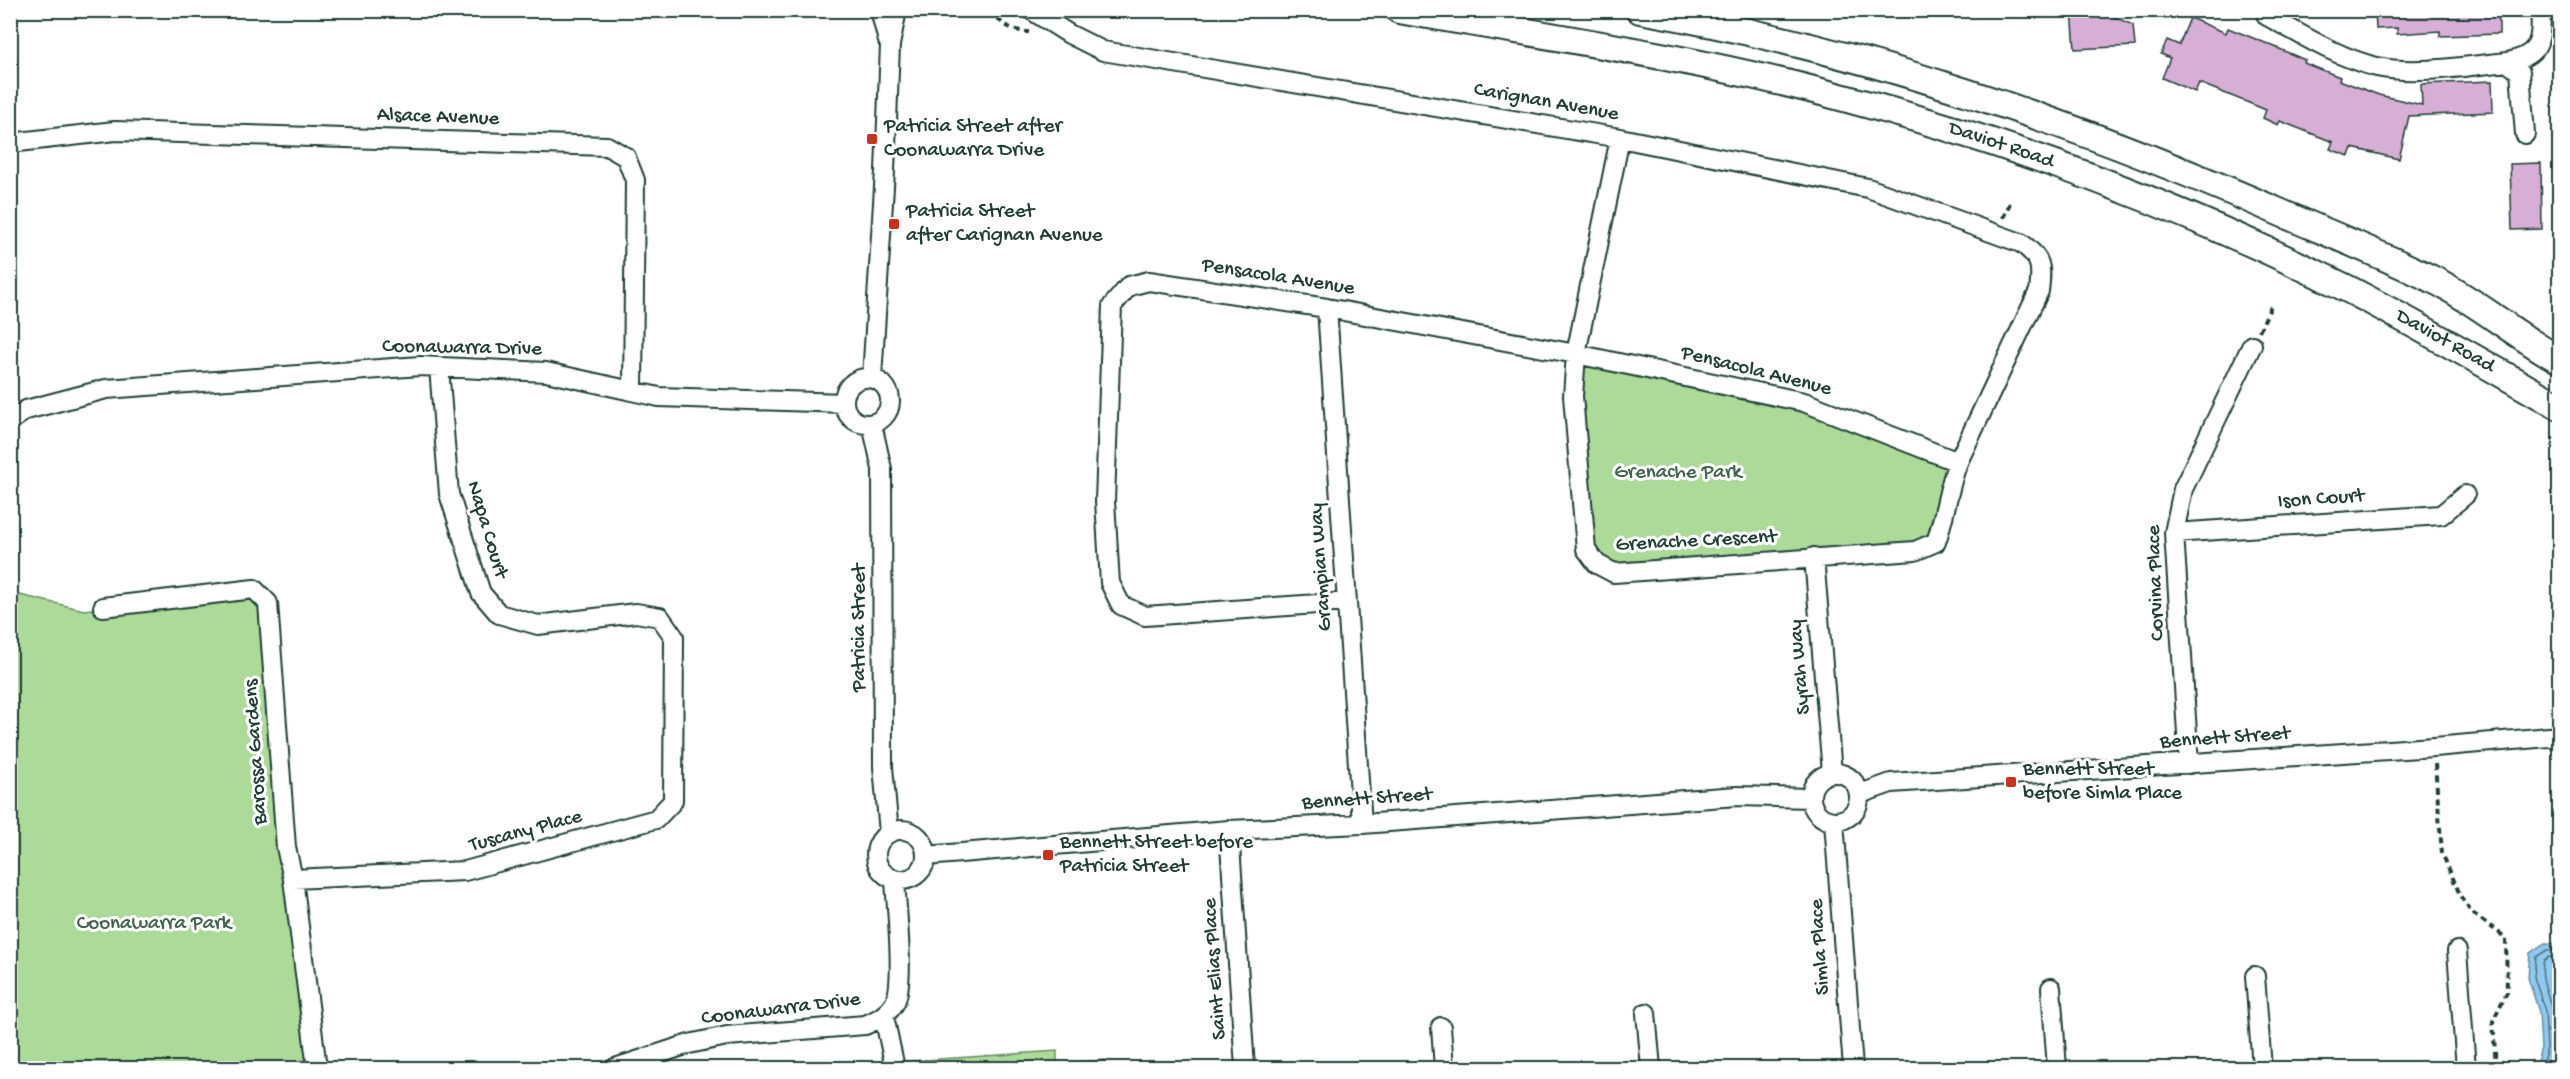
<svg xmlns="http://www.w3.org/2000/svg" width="2570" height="1079" viewBox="0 0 2570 1079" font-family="'Gochi Hand',sans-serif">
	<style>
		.green { fill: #acda99; stroke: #668c66; stroke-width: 1.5 }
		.water { fill: #90c9ef; stroke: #6391a4; stroke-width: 1.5 }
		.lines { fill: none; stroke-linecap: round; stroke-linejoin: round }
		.shore { stroke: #4c757f; stroke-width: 1.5 }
		.building { fill: #d7aed5; stroke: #1f3d34; stroke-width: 1.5 }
		.street-casing { stroke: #1f3d34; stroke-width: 22 }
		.secondary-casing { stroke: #1f3d34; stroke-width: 30 }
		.path { stroke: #1f3d34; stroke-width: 4; stroke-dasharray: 6 4.5; stroke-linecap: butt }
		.street { stroke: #fff; stroke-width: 18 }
		.secondary { stroke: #fff; stroke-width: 26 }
		.poi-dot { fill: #c8321e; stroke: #fff; stroke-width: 2 }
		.labels { text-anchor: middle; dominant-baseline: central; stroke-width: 6; stroke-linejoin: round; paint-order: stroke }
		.street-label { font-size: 21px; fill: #1f3d34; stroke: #fff }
		.poi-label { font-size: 21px; fill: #1f3d34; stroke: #fff; text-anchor: start }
		.park-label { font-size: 21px; fill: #42644d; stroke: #fff }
	</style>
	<rect width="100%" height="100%" fill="#fff"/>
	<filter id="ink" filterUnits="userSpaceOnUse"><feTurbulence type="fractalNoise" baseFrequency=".0167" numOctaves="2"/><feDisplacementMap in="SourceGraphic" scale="12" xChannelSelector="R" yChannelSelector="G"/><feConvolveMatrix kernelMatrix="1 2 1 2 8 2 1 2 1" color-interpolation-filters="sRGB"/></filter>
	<g filter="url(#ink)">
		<path class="green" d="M1576,354L1804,402L1958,462L1936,542L1614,573L1586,549Z
			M254,589L266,608L317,1068H11V593L84,610Z
			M1057,1051V1063L1106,1060V1068H895V1062Z"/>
		<path class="water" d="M2545,943L2559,944V1068H2535L2541,1048L2539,1012L2528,978L2530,953Z"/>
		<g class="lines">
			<path class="shore" d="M2541,1068L2547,1048L2545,1011L2534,977L2536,957L2547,950H2560
				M2549,1068C2555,1049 2557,1027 2551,1007C2547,990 2539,977 2544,960L2549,957L2560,958"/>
		</g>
		<path class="building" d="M2072,10H2098L2133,25L2135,46L2075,49Z
			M2375,10H2499V34L2440,36V31L2397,34V28L2376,29Z
			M2190,18L2226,33L2228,28L2268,44L2305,60L2304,63L2340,77L2339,80L2379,95L2422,105L2421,84L2492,81L2493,112L2409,116L2399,159L2352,148L2349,156L2330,149L2333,142L2280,121L2278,125L2263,118L2266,110L2249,103L2199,83L2195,92L2162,78L2170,58L2161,54L2167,40L2179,45Z
			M2541,163L2542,229L2512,230L2510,164Z"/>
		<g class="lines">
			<defs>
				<path id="street" d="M880,10L888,41
					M1031,10L1069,34L1103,51L1620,138L1868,188L2021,243C2042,258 2042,267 2039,291L1958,462C1948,488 1945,516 1936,542L1915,551L1614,573L1597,564L1586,549L1573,396L1576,354L1620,138
					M2264,10L2267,16C2301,34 2338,58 2377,67C2413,75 2469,66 2507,62L2520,72L2525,134
					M2507,62C2539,56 2543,41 2540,10
					M10,143L115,131L607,146L626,157L635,180L633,391
					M1327,308L1362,824
					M872,378L885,171L890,45L897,10
					M844 401a23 23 0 1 1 46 0a23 23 0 1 1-46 0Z
					M10,421L26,410L106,389L420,366L546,372L659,397L844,403
					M872,424L882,469L883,767L889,833
					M2174,533L2441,515L2465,495
					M1814,557L1832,773
					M1347,602L1145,616L1121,605L1110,583L1105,501L1112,306L1129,286L1149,281L1327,308L1576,354L1804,402L1958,462
					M103,607L254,589L268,603L286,847L293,879L317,1068
					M2189,764L2174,533L2183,489L2252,345
					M1811 797a24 24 0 1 1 48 0a24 24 0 1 1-48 0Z
					M1860,794L1891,783L2434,747L2560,736
					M1834,822L1853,1068
					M1229,830L1245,1068
					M876 855a25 25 0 1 1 50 0a25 25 0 1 1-50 0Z
					M926,856L1229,830L1362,824L1737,796L1811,798
					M293,879L465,871L656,819L673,801L674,637L660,617L636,613L538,625L499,614L481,593L449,494L439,367
					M2457,951L2466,1068
					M2255,976L2262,1068
					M2051,988L2057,1068
					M1646,1013L1651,1068
					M884,1016L895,1068
					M1441,1027L1444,1068
					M615,1068L689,1044L727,1036L865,1025C877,1020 887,1015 894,1004C906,986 896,904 895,880"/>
				<g id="secondary">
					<path id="s1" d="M1399,10C1548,36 1698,58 1844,98C2018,144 2187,209 2348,289C2420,326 2490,367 2560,407"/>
					<path d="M1640,10C1861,49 2073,122 2279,212C2330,234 2383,255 2434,280C2478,302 2516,336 2560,360"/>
				</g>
			</defs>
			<use href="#street" class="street-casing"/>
			<use href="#secondary" class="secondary-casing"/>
			<path class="path" d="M991,10C1001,25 1012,31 1029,32
				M2003,218L2011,201
				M2259,331L2271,306
				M2435,764L2442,853L2461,897L2471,912L2506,938L2507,992L2493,1021L2496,1068
				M925,1060V1068"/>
			<use href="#street" class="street"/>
			<use href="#secondary" class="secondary"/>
		</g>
	</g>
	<g class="poi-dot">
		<rect x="866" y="133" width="12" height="12" rx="3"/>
		<rect x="888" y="218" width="12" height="12" rx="3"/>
		<rect x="2005" y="776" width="12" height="12" rx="3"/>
		<rect x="1042" y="849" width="12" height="12" rx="3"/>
	</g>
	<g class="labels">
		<g class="street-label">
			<text transform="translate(1546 103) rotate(10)">Carignan Avenue</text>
			<text transform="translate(438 118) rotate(2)">Alsace Avenue</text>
			<text stroke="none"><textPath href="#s1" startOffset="618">Daviot Road</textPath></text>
			<text transform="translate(1278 278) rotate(9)">Pensacola Avenue</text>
			<text stroke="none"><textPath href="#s1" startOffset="1104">Daviot Road</textPath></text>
			<text transform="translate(462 349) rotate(1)">Coonawarra Drive</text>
			<text transform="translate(1756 372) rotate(14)">Pensacola Avenue</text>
			<text transform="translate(2321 500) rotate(-4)">Ison Court</text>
			<text transform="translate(486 530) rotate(73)">Napa Court</text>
			<text transform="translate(1696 542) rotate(-3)">Grenache Crescent</text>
			<text transform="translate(1322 567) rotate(-94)">Grampian Way</text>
			<text transform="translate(2157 583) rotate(-92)">Corvina Place</text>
			<text transform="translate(860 628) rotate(-90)">Patricia Street</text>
			<text transform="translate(1801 667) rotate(-95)">Syrah Way</text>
			<text transform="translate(2225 739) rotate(-4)">Bennett Street</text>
			<text transform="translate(257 752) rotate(-94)">Barossa Gardens</text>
			<text transform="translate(1367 800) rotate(-4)">Bennett Street</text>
			<text transform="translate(526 832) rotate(-15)">Tuscany Place</text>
			<text transform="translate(1821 947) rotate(-94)">Simla Place</text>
			<text transform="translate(1216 969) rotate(-94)">Saint Elias Place</text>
			<text transform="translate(781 1010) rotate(-7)">Coonawarra Drive</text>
		</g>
		<g class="poi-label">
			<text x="884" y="127">Patricia Street after<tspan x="884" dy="24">Coonawarra Drive</tspan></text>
			<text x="906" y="212">Patricia Street<tspan x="906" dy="24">after Carignan Avenue</tspan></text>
			<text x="2023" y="770">Bennett Street<tspan x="2023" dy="24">before Simla Place</tspan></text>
			<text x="1060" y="843">Bennett Street before<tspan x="1060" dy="24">Patricia Street</tspan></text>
		</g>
		<g class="park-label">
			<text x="1678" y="473">Grenache Park</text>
			<text x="154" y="924">Coonawarra Park</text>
		</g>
	</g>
	<rect width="2570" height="1079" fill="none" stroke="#fff" stroke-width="36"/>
	<rect x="18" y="18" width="2534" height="1043" fill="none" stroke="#1f3d34" stroke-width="2" filter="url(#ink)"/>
</svg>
